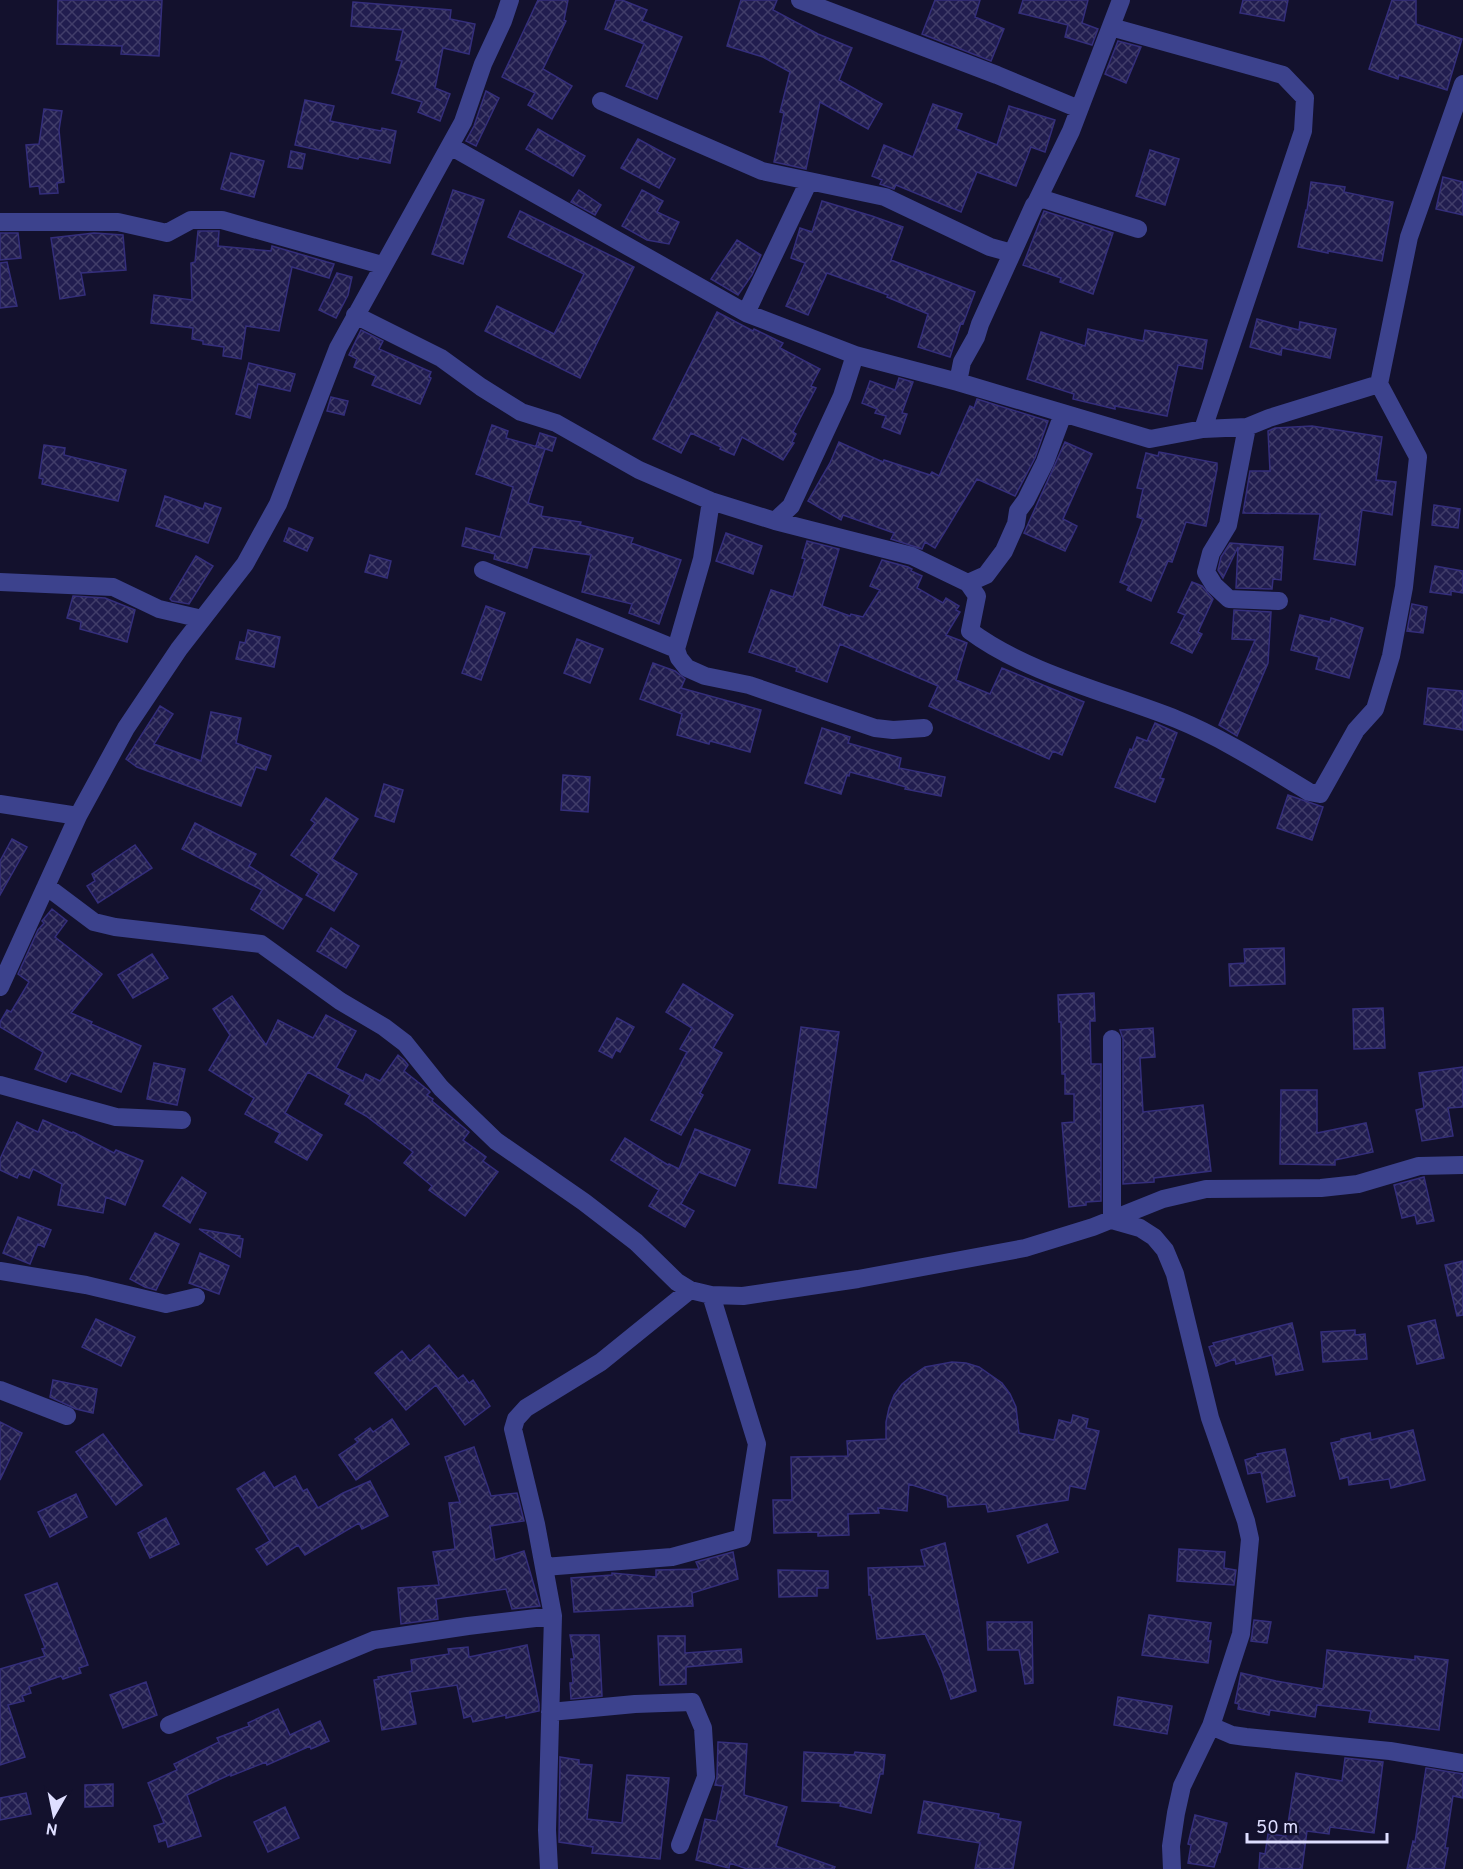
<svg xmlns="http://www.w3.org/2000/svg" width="1463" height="1869" viewBox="0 0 1463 1869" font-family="Overpass,sans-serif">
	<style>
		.building { fill: url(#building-cross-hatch); stroke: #342e7b; stroke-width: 1.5 }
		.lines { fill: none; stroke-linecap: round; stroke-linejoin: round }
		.minor { stroke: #3c428d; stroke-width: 18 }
	</style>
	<defs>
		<pattern id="building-cross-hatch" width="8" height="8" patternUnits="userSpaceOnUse" patternTransform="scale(1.5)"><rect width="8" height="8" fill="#211d4f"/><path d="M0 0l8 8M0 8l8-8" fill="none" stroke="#413d69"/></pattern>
	</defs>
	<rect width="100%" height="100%" fill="#13112d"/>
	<path class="building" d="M58,0H162L159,56L121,54L122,46L57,44Z
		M538,0H568L564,20L566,21L543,69L572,86L552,119L528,105L535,93L502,77Z
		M616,0H622L647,10L642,21L682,37L657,99L626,86L644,44L605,29Z
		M741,0H777L773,10L818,34L852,48L839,80L882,104L868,129L820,102L806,169L774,162L784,113L780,112L790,72L763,57L727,46Z
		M935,0H980L975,17L1004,29L991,61L922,34Z
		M1023,0H1088L1082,23L1098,29L1092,45L1065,37L1068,25L1019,13Z
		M1243,0H1288L1284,21L1240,13Z
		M1392,0H1416V24L1462,39L1447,90L1399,75L1398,79L1369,69Z
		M353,2L451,10L450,19L475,24L469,54L443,48L435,88L450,94L440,121L418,112L422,102L392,93L402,61L396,60L403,30L351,26Z
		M1118,41L1141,47L1126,83L1105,74Z
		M486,91L499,98L476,146L466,141L474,126Z
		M305,100L334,106L330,121L381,131L382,128L396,131L390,163L359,157L358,159L295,145Z
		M933,104L962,114L956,129L997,145L1009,106L1055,120L1045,152L1031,147L1016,186L977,172L961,212L896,185L894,189L880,184L882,180L872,176L884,145L913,157Z
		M44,109L62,111L59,130L64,182L57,183L58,193L40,194L39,186L30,187L26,145L39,144Z
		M538,129L585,156L573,176L526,149Z
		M638,139L675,159L659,188L621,168Z
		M1150,150L1179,159L1165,205L1136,196Z
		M291,151L305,154L302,169L288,167Z
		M231,153L264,161L254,197L221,189Z
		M1443,177L1463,182V215L1436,209Z
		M1311,182L1345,187L1344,192L1393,202L1382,261L1328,251V253L1298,247L1306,210H1307Z
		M453,190L484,200L463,264L432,254Z
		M579,190L601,205L595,215L571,202Z
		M642,190L663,201L657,212L679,222L669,244L647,240L622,226Z
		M822,201L872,216L903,227L891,260L975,292L963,324L961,323L950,357L918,347L928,314L887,297L888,295L827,273L808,315L786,306L805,263L791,258L800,228L812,232Z
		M520,211L634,267L580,378L485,331L497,306L554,334L584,274L508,237Z
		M1044,211L1113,233L1093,294L1060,282L1061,278L1023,265Z
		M198,231H219L218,246L271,251L272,246L334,264L329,278L292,267L279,331L246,326L241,359L223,356L224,347L203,344V341L192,339L193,328L151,323L154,295L192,300L191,263L195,262Z
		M0,233H18L21,258L0,260Z
		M94,233L123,235L126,270L81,273L85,295L60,299L51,238Z
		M737,240L761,255L752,275L738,295L711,279Z
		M7,262L17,306L0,308V263Z
		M337,273L352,277L348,295L336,318L319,310Z
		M717,312L753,331L754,329L783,343L780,348L820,369L811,386L816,388L793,432L796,434L792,442L794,443L783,460L742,437L734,455L720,449L721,447L691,433L681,453L653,439Z
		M1257,319L1299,330L1300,322L1336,329L1330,358L1282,348L1281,355L1250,347Z
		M1088,329L1143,341L1145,330L1207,340L1202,369L1178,365L1167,416L1115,406V409L1073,399L1074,394L1027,379L1041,332L1085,346Z
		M361,330L383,341L379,349L431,372L429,377L431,378L420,404L372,385L376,376L354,367L357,359L349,355Z
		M249,363L295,374L290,391L258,384L250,418L236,414Z
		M899,378L913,382L902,413L907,414L900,434L882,427L886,416L875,413L877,409L862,403L870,381L895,390Z
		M331,397L348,401L344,415L327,411Z
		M977,399L1048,421L1035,458L1015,496L977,479L935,548L925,542L922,549L891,539L894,533L843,515L841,520L808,501L830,463L839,442L883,462L884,460L930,475L932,472L939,476L970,406L974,408Z
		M492,425L508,431L506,438L545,449L528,503L543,507L541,516L581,522L580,525L633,538L631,543L681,560L659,624L629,613L632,604L582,592L591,555L533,547L527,568L494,559L495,554L462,546L466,528L500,537L513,487L476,474Z
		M1312,426L1382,437L1376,480L1396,482L1392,515L1362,510L1355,565L1314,559L1320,514L1243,513L1250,471H1270L1268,431L1275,428Z
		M540,433L556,438L552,451L536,446Z
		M1065,442L1092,454L1063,519L1077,526L1065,551L1024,533Z
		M44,445L65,448L64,455L126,470L118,501L42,484L43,479L39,478Z
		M1159,452L1217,463V469L1206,526L1186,522L1172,562L1168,561L1151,601L1127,590L1129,586L1120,582L1143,519L1137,517L1143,489L1137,488L1146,453L1158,456Z
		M165,496L203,509L205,503L221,508L208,543L156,526Z
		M1434,505L1460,509L1458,528L1432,525Z
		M289,528L313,538L307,551L284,541Z
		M726,533L762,546L753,574L716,561Z
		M807,541L839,549L822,606L850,616L851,614L863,617L880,590L870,586L882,560L908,567L912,569L911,571L922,576L917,588L943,603L946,598L959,606L956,610L960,612L946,635L967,643L956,680L990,694L1002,668L1084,702L1062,755L1053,751L1049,759L929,706L938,686L840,644L827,682L796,671L797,668L749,652L771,590L793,597L805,559L802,558Z
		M1230,543L1283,547L1281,580L1273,579L1272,589L1236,588L1238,547L1223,578L1218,570L1221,557Z
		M370,555L391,561L387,578L365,572Z
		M196,556L213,566L189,604L172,601L170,599Z
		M1435,566L1463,571V593L1451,591V595L1430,592Z
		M1192,582L1202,586L1213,599L1198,632L1202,634L1192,653L1171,643L1185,615L1178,612Z
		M73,596L105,598L135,610L127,642L80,629L81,622L67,618Z
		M1412,604L1427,607L1423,633L1407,631Z
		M486,606L505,613L481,680L462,673Z
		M1234,610L1271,612L1268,663L1237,736L1219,725L1255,640L1232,639Z
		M1300,615L1330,622L1331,618L1363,628L1349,678L1316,669L1319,657L1291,650Z
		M248,630L280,637L274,667L236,659L240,642L245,643Z
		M577,639L603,649L590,683L564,673Z
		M653,663L675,671L685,679L681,688L761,710L750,752L710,741L709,744L677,735L682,714L640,699Z
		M1428,688L1463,691V730L1424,724Z
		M160,706L173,714L154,744L201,761L211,712L241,718L236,743L271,756L266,770L256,767L241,806L137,767L126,759Z
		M1155,723L1177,733L1160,778L1164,779L1155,802L1115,787L1130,749L1132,750L1137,737L1147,741Z
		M822,728L850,737L848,743L901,758L899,768L945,777L941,796L905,789L906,787L850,772L849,776L847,775L841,794L805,783Z
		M563,775L590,777L588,812L561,810Z
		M384,784L403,790L394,822L375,816Z
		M1288,795L1323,807L1312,840L1277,828Z
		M326,798L358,819L332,859L357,874L334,911L306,895L319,874L291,855L315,823L311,820Z
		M195,823L256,854L249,866L302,899L283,929L251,909L262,890L182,849Z
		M12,839L27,847L0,895V861Z
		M135,845L152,868L98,903L87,886L95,881L92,874Z
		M52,909L67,921L55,937L102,974L71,1013L92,1022L91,1024L141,1046L121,1092L71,1073L66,1082L35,1069L43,1052L0,1027V1022L7,1010L11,1012L29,982L18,974L38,930L44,923L42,921Z
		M331,928L359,946L346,968L317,951Z
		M1284,948L1285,984L1230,986L1229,964L1245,963L1244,949Z
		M152,954L168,978L133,998L118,975Z
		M683,984L733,1015L713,1048L722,1053L700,1093L703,1095L681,1135L651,1120L687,1052L680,1049L692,1028L666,1012Z
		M1094,993L1095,1021H1090L1091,1064H1101V1201L1086,1202V1205L1069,1207L1062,1123L1074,1122V1094H1065V1074H1062L1061,1022H1059L1058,995Z
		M232,996L266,1045L278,1020L313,1038L326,1015L356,1031L336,1068L363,1081L366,1074L380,1081L398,1055L404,1060L408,1065L404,1071L428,1090L430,1092L427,1095L433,1099L432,1101L469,1132L463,1140L486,1157L483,1161L498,1172L465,1216L429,1190L432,1186L404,1163L413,1152L366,1116L345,1104L350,1095L308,1072L285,1113L322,1135L307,1160L275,1142L280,1133L245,1114L254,1098L209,1070L230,1035L213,1009Z
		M1383,1008L1385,1048L1354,1049L1353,1009Z
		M617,1018L634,1027L620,1052L616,1050L612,1058L599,1051Z
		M801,1027L839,1032L816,1188L779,1183Z
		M1153,1028L1155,1057L1140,1058L1143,1112L1203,1105L1211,1171L1154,1178V1182L1123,1184V1039L1120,1030Z
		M154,1063L185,1069L177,1105L147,1099Z
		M1463,1067V1107L1448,1108L1453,1136L1422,1141L1416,1110L1424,1108L1419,1073Z
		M1281,1090H1317V1133L1366,1123L1373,1152L1335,1160V1165L1280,1164Z
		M43,1120L72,1133L73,1132L114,1153L116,1150L143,1161L125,1205L106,1197L103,1213L58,1205L62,1184L33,1169L29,1178L19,1174L17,1178L0,1170V1159L17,1122L38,1132Z
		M695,1129L750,1150L735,1186L699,1172L681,1204L694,1211L685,1227L649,1206L659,1190L611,1160L625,1138L668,1165L669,1164L679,1169Z
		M182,1177L206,1193L190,1223L163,1206Z
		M1424,1177L1434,1221L1417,1224L1415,1215L1402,1218L1394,1185Z
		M18,1217L51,1230L44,1247L38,1244L30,1264L3,1253Z
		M199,1229L240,1236L239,1238L243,1239L240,1257Z
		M155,1233L179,1244L156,1290L145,1287L130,1279Z
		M200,1253L229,1266L219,1294L189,1283Z
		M1463,1261V1315L1457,1316L1445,1265Z
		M96,1319L135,1337L121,1366L82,1347Z
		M1435,1320L1444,1358L1417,1364L1408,1326Z
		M1292,1323L1303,1370L1276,1375L1272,1355L1236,1364L1235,1359L1216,1366L1209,1347L1214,1345L1213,1343Z
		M1355,1330V1335L1365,1334L1367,1359L1323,1362L1321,1332Z
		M429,1345L458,1379L463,1375L469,1383L473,1380L490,1406L465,1425L436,1385L406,1410L375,1373L402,1351L410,1361Z
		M952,1362L966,1363L979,1367L1002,1383L1010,1394L1016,1407L1019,1433L1054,1440L1059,1420L1071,1423L1073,1415L1088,1419L1086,1428L1099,1431L1085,1489L1070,1486L1068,1500L988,1512L986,1504L948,1507L947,1496L909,1484L907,1511L878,1508L879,1513L848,1514L849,1535L818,1536V1532L774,1533L773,1500H792L791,1457L848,1456L847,1441L886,1439V1422L889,1408L894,1395L902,1384L913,1375L925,1367Z
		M53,1380L97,1389L93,1413L76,1409L50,1397Z
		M392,1419L409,1444L356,1480L339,1455L358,1442L355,1439L370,1428L373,1432Z
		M0,1422L22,1433L0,1480Z
		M1413,1430L1425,1480L1391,1488L1389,1479L1349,1485L1348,1477L1340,1479L1331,1443L1341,1441V1439L1370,1433L1371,1440Z
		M103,1434L142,1485L116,1505L76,1452Z
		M474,1447L491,1496L517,1493L524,1521L490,1526L495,1560L524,1551L540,1606L512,1609L506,1589L436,1599L438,1619L401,1624L398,1588L439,1585L433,1552L455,1549L449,1503L460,1502L445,1457Z
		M1285,1449L1295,1496L1267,1502L1261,1472L1248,1474L1245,1460L1258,1456L1257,1454Z
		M264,1472L274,1488L295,1476L303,1491L307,1489L318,1508L343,1493L370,1481L388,1516L362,1529L359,1523L305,1555L298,1545L267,1565L256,1549L270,1541L237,1489Z
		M76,1494L87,1517L50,1537L38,1512Z
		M166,1518L179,1544L150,1558L138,1533Z
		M1047,1524L1058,1552L1028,1563L1017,1536Z
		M945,1543L976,1691L951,1699L942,1671L925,1634L877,1639L871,1595H869L868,1568L925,1566L921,1550Z
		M1179,1549L1225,1552L1224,1568L1236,1570L1234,1585L1177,1581Z
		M733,1552L738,1579L692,1593L693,1606L574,1612L571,1578L612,1575V1573L656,1577V1570L699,1569L696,1562Z
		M778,1570L828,1571V1588H817V1596L779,1597Z
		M57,1583L88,1665L79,1668L81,1673L63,1679L61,1676L29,1687L31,1693L22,1696L24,1701L8,1705L25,1757L0,1765V1669L45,1656L42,1649L45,1648L25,1595Z
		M1149,1615L1211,1623L1208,1641H1211L1208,1663L1142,1655Z
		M1254,1620L1271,1622L1267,1643L1251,1641Z
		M987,1622H1032L1033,1683L1025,1684L1019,1650H988Z
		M570,1635H599L602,1696L571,1699L570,1683H573L571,1659H574Z
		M658,1636H685V1653L741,1649L742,1662L686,1667V1684L660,1685Z
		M527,1645L539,1704V1711L506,1718V1715L473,1722L471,1716L464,1718L457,1685L410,1692L416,1724L382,1730L374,1680L379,1679L378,1677L412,1671L411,1660L449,1654L448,1649L468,1647L469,1657Z
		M1327,1650L1415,1660V1656L1448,1660L1439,1730L1369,1722L1371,1711L1317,1705L1315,1717L1270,1710L1269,1715L1238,1709L1239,1704L1235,1703L1241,1673L1276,1681L1323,1689Z
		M146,1682L157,1715L123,1728L110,1695Z
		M1118,1697L1172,1706L1167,1734L1114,1725Z
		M278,1709L290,1735L320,1721L329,1741L311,1749L310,1746L267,1765L266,1762L231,1776V1774L187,1795L201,1836L168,1847L166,1840L159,1842L154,1826L164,1823L148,1783L177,1770L174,1764L219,1742L217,1738L249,1726L248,1723Z
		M718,1742L747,1744L744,1795L787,1807L776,1846L835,1867L834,1869H747L730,1863L729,1868L696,1860L705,1819L716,1821L723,1786L715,1785L717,1777Z
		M804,1752L854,1755L855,1752L885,1755L883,1774H880L871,1813L840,1806L841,1803L802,1801Z
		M560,1757L579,1760V1764L592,1765L587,1819L622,1823L627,1775L669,1778L660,1859L592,1853L593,1847L559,1842Z
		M1345,1758L1383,1762L1374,1833L1330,1827L1329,1834L1307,1831L1302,1869H1259L1260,1853L1265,1854L1268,1834L1286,1836L1296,1773L1342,1781Z
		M1426,1768L1463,1774V1798L1453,1796L1445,1848H1448L1444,1869H1407L1413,1841L1415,1842Z
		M113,1784V1806L85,1807V1785Z
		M26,1793L31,1814L0,1820V1798Z
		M924,1801L999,1814L998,1818L1021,1822L1013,1869H975L980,1843L918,1833Z
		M285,1807L299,1838L268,1852L254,1822Z
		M1195,1815L1227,1823L1220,1852L1219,1851L1214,1867L1188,1863L1191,1845L1188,1844Z"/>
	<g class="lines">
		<path class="minor" d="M800,0L997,75L1079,109
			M1111,27L1283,75L1305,98L1303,131L1203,429
			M601,101L762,171L885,197L990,247L1012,253
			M1037,201L1071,131L1121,0
			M0,222H118L167,233L191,220H222L382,265
			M746,313L809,181
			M355,315L441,358L481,387L521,412L556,423L639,470L711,501L775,521L912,556L968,583L977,596L970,631C1026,673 1110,693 1176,719C1223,738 1266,766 1309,792L1320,794L1356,730L1375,709L1391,656L1404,587L1418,457L1379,384L1269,418L1247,427L1203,429L1150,439L958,382L855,355L746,313L450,146
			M958,382L962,362L976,337L980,324L1034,205L1040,198L1138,229
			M1379,384L1409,237L1463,84
			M1247,427L1228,525L1211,553L1206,572L1214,585L1229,599L1279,601
			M711,501L702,559L676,649L679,658L687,668L705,676L749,685L875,728L893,730L924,728
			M775,521L791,506L798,491L842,396L855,355
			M483,570L676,649
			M0,582L113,587L159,609L202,619
			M968,583L986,575L1004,551L1016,524L1018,511L1026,500L1045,462L1063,414
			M0,804L78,816
			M46,886L94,922L115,927L261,944L340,1001L384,1027L405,1043L441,1088L496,1141L584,1202L636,1242L677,1282L690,1290L711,1295L743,1296L858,1279L1025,1248L1093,1227L1163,1199L1206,1189L1321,1188L1358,1184L1419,1166L1463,1165
			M0,987L78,816L126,728L179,649L245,564L278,504L338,348L463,122L483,64L503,21L510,0
			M1112,1039V1220
			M0,1085L116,1117L182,1120
			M1112,1220L1140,1228L1154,1237L1165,1250L1175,1274L1210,1418L1246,1521L1250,1539L1241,1634L1211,1726L1182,1786L1176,1813L1171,1846L1172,1869
			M0,1271L86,1285L166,1304L196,1297
			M0,1390L67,1416
			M544,1567L672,1557L742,1538L757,1444L711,1295
			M550,1712L635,1704L692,1702L703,1728L706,1777L680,1845
			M169,1725L374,1640L468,1626L553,1616
			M1211,1726L1232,1735L1246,1737L1390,1751L1463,1763
			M549,1869L547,1830L553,1616L536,1524L513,1429L516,1419L526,1408L601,1362L690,1290"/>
	</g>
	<g transform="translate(54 1815) rotate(189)" stroke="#13112d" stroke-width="4.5" paint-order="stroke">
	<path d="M0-4.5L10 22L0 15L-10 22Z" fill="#dedeff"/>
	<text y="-9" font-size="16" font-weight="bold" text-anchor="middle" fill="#dedeff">N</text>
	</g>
	<path d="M1247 1833v9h140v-9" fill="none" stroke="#dedeff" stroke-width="3"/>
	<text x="1256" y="1833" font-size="18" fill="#dedeff" stroke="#13112d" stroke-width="4.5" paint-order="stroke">50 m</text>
</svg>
